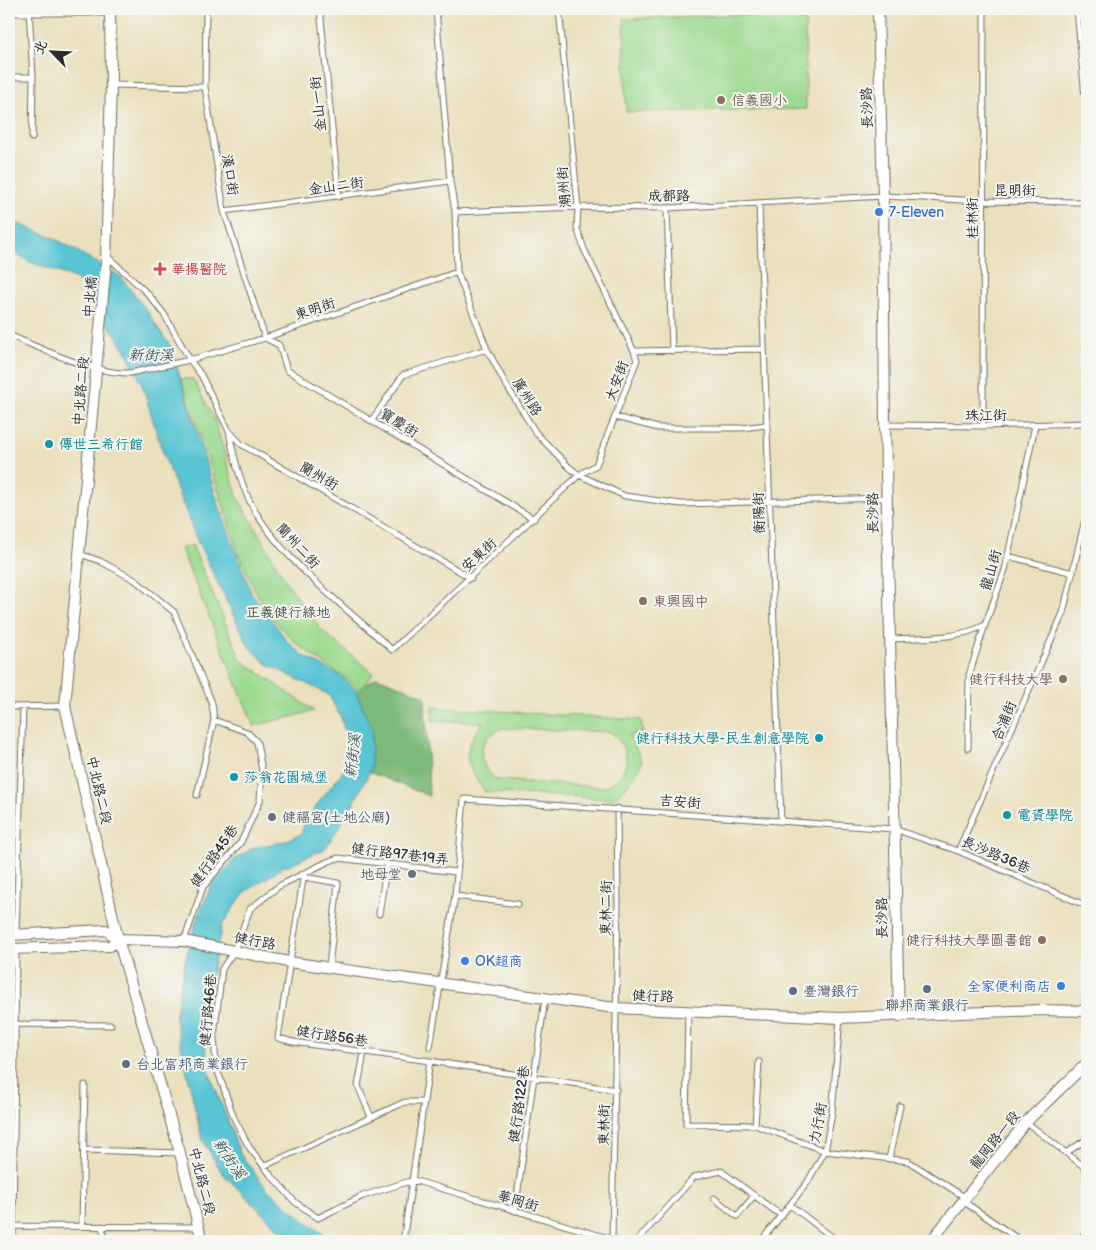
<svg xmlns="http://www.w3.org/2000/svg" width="1096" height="1250" viewBox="0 0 1096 1250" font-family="'Balsamiq Sans','LXGW WenKai TC',sans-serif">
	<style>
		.green { fill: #9cda8f; stroke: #64825d; fill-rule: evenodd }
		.forest { fill: #7dba7a; stroke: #547252 }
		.water { fill: #59c4d4; stroke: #427880 }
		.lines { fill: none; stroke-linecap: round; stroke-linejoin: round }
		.service-casing { stroke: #6e6a5e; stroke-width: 7 }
		.minor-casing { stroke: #6e6a5e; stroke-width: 12 }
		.service { stroke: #fff; stroke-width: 5 }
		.minor { stroke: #fff; stroke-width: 10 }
		.education-dot { fill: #8d6e63; stroke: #f6f6f2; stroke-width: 2 }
		.shop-dot { fill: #3f7fe0; stroke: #f6f6f2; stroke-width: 2 }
		.health-dot { fill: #e0444e; stroke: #f6f6f2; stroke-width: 2 }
		.culture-dot { fill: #0f9aa8; stroke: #f6f6f2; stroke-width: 2 }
		.worship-dot { fill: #6b7280; stroke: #f6f6f2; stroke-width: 2 }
		.service-dot { fill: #5c6f8a; stroke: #f6f6f2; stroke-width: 2 }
		.labels { text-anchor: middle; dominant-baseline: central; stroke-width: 4; stroke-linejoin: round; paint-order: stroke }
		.education-label { font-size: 14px; fill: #785e54; stroke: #f6f6f2; text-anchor: start }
		.street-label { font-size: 14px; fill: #2b2b2b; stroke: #f6f6f2 }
		.shop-label { font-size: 14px; fill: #366cbe; stroke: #f6f6f2; text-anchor: start }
		.health-label { font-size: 14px; fill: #be3a42; stroke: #f6f6f2; text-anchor: start }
		.culture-label { font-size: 14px; fill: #0d838f; stroke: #f6f6f2; text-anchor: start }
		.park-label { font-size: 14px; fill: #475744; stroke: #f6f6f2 }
		.worship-label { font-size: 14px; fill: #5b616d; stroke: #f6f6f2; text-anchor: start }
		.service-label { font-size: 14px; fill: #4e5e75; stroke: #f6f6f2; text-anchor: start }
		.water-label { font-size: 15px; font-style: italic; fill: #39595e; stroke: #f6f6f2 }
	</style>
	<rect width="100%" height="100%" fill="#f6f6f2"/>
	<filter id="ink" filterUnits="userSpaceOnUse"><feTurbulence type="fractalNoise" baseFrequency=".02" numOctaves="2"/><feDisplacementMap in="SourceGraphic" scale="10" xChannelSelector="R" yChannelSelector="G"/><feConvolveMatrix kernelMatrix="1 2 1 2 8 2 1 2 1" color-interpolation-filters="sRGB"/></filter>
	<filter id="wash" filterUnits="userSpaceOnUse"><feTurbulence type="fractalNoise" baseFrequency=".0096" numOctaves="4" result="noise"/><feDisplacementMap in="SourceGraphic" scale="20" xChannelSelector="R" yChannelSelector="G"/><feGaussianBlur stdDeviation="1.12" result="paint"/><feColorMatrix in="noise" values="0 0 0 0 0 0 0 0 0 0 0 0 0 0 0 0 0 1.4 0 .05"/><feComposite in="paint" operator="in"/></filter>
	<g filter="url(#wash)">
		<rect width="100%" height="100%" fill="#ebe0bd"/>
		<path class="green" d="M805,12L806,109L626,112L624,19Z
			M181,379H193L214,418L237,496L285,580L320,629L373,673L360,690C333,667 306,655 282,629C245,589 232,530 215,480C204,446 192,413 181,379Z
			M192,545L241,660L314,711L254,726L181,549Z
			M433,707L641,720L643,733L629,735L642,761C636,778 626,788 613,799L485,792C464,760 460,754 483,722L432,721ZM502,728L611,732C633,751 631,775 604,787L497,780C474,761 476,741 502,728Z"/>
		<path class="forest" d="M377,677L425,696L429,796L362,769L349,696Z"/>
		<path class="water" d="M9,220L54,238L120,276L144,307L171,347L218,503L251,592L287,641L304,656L339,675L355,689L372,729L371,769L350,810L325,849L283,867L244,893L222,925L202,1021L209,1072L241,1155L268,1190L304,1220L334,1241H295L278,1228L222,1173L202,1139L175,1019L185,961L197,919L211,886L235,859L253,848L285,841L301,834L306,819L344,770L349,744L341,718L329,695L267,664L249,647L196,538L163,453L143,387L125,349L77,279L30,262L9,249Z"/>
	</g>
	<g filter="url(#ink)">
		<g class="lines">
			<defs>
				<path id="service" d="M29,9L33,77L32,138
					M206,9L205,87L224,211L265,338L279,345L287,370L534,519
					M320,9L339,197
					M436,9L450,181L455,212L457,272L487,349L505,383L536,433L569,467L579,475L625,496L681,504L886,498
					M1077,9L1087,119
					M9,13H110
					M9,77H33
					M111,85L205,87
					M759,204L781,821
					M667,208L672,351
					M224,211L450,181
					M455,212L578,207L667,208L883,196L983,201L1087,202
					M107,256L148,294L164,314L190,360L201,375L229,431L241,444L471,578
					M9,335C42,349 94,374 130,373L190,360L265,338L457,272
					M634,351L763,349
					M615,417L658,428H742L766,425
					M372,420L403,375L487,349
					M885,425L983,426L1087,423
					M983,426L984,9
					M229,431C233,455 239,478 249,500C277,557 346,607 392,650L579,475L596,465L637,360L634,351L584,249L577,228L578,207L559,9
					M80,554L100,561L135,580L174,612L212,703L214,720L197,795
					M1008,556L1073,573
					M889,639C920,637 957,640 985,625L1005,570L1035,425
					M9,707L65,706
					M968,748L969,675L985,625
					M958,851L1063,613L1087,511
					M304,873L278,1038L293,1042L430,1061L616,1090
					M304,877L338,883L329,967
					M455,896L518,904
					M379,914L387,863
					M16,935L23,707
					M184,941L203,887L241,842L260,801L262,771L257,742L247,732L214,720
					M688,1011L686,1124L755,1125L825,1151L908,1161L966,1198
					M17,1024L111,1025
					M430,1047L455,896L464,799L894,829L958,851L1087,906
					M364,1053L358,1086L371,1117
					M1026,1122L1087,1169
					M755,1125L759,1062
					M85,1150L179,1153
					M1066,1153L1087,1139
					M889,1159L900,1106
					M264,1166L405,1102H423
					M413,1180L363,1196L318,1218L295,1202L270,1174L249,1147L234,1118L216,1066L214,1036L222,969L234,951L250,909L279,886L327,862L338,858L456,872
					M413,1180L618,1241
					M714,1198L737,1216L754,1196
					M963,1201L1021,1241
					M790,1205L836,1240
					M515,1211L545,999
					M82,1225L85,1085
					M13,1226L199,1227
					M102,1226L105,1241
					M13,1241L16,949
					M403,1241L430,1061
					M612,1241L618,904L617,808
					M637,1241L694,1177L721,1171L782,1216
					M761,1241L807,1183L825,1151L832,1113L840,1018
					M1078,1241L1087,1231"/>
				<path id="minor" d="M110,9L111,85L106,263L65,706L118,939L180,1153L202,1241
					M878,9L883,196L885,425L899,1017
					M9,935L106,930L118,939L184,941L289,962L615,1008L840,1018L1038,1010L1087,1011
					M9,949L110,946L118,939
					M931,1241L1026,1122L1087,1063"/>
			</defs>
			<use href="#service" class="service-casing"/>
			<use href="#minor" class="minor-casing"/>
			<use href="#service" class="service"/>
			<use href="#minor" class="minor"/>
		</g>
	</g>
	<g class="education-dot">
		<circle cx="721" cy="100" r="5"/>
		<circle cx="643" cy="601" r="5"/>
		<circle cx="1063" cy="679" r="5"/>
		<circle cx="1042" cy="940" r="5"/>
	</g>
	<g class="shop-dot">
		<circle cx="879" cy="212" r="5"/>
		<circle cx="465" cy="961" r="5"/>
		<circle cx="1061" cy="986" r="5"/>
	</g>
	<path class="health-dot" d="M157.5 261.5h5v5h5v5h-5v5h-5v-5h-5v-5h5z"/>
	<g class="culture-dot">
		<circle cx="49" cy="444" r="5"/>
		<circle cx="819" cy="738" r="5"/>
		<circle cx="234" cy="777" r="5"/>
		<circle cx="1007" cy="815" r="5"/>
	</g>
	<g class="worship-dot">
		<circle cx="272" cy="817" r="5"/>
		<circle cx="412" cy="874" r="5"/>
	</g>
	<g class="service-dot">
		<circle cx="927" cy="989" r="5"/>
		<circle cx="793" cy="991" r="5"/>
		<circle cx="126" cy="1064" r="5"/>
	</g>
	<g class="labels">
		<g class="education-label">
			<text x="731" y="100">信義國小</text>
			<text x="653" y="601">東興國中</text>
			<text x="1053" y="679" text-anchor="end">健行科技大學</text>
			<text x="1032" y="940" text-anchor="end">健行科技大學圖書館</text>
		</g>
		<g class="street-label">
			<text transform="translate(318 104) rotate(-96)">金山一街</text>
			<text transform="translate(867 108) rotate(-92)">長沙路</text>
			<text transform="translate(230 175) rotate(81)">漢口街</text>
			<text transform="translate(336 186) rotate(-8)">金山二街</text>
			<text transform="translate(564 187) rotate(-95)">潮州街</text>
			<text x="1015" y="190">昆明街</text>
			<text transform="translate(669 196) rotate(-1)">成都路</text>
			<text transform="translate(972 218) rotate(-90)">桂林街</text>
			<text transform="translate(90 297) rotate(-85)">中北橋</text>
			<text transform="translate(315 309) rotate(-19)">東明街</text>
			<text transform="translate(617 381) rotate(-70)">大安街</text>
			<text transform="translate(81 391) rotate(-85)">中北路二段</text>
			<text transform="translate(527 397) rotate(58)">廣州路</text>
			<text x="986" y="415">珠江街</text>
			<text transform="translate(399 423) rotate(31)">寶慶街</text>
			<text transform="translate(319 476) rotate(30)">蘭州街</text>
			<text transform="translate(759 513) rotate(-92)">衡陽街</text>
			<text transform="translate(873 513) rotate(-91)">長沙路</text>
			<text transform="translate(298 546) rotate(47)">蘭州二街</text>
			<text transform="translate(479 555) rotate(-43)">安東街</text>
			<text transform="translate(991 570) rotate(-74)">龍山街</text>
			<text transform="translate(1004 721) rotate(-67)">合浦街</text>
			<text transform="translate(99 790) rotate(77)">中北路二段</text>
			<text transform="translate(680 802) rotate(4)">吉安街</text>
			<text transform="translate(400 854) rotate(7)">健行路97巷19弄</text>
			<text transform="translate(996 855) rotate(23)">長沙路36巷</text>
			<text transform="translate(214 856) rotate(-55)">健行路45巷</text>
			<text transform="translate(606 908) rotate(-89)">東林二街</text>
			<text transform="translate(882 918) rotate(-91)">長沙路</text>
			<text transform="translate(255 941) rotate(11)">健行路</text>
			<text transform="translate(653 996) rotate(2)">健行路</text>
			<text transform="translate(208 1010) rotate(-85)">健行路46巷</text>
			<text transform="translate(332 1036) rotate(9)">健行路56巷</text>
			<text transform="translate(519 1104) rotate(-82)">健行路122巷</text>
			<text transform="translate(818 1123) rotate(-80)">力行街</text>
			<text transform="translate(604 1125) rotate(-89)">東林街</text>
			<text transform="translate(995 1140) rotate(-51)">龍岡路一段</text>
			<text transform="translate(202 1181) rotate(76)">中北路二段</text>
			<text transform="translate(518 1201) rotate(17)">華岡街</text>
		</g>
		<g class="shop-label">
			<text x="889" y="212">7-Eleven</text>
			<text x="475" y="961">OK超商</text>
			<text x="1051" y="986" text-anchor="end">全家便利商店</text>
		</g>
		<g class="health-label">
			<text x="171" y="269">華揚醫院</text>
		</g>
		<g class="culture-label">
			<text x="59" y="444">傳世三希行館</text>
			<text x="809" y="738" text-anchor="end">健行科技大學-民生創意學院</text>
			<text x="244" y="777">莎翁花園城堡</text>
			<text x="1017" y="815">電資學院</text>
		</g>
		<g class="park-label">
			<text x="288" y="612">正義健行綠地</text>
		</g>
		<g class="worship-label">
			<text x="282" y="817">健福宮(土地公廟)</text>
			<text x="402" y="874" text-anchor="end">地母堂</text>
		</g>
		<g class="service-label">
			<text x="803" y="991">臺灣銀行</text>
			<text x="927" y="1005" text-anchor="middle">聯邦商業銀行</text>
			<text x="136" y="1064">台北富邦商業銀行</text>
		</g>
		<g class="water-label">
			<text x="151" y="355">新街溪</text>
			<text transform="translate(353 756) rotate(-84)">新街溪</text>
			<text transform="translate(229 1159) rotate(56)">新街溪</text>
		</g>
	</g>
	<rect width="1096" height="1250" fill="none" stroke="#f6f6f2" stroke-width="30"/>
	<g transform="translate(52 52) rotate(294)" stroke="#f6f6f2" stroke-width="4" paint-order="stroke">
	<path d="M0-4L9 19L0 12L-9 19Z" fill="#2b2b2b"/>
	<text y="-8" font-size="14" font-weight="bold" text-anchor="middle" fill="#2b2b2b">北</text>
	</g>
</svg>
